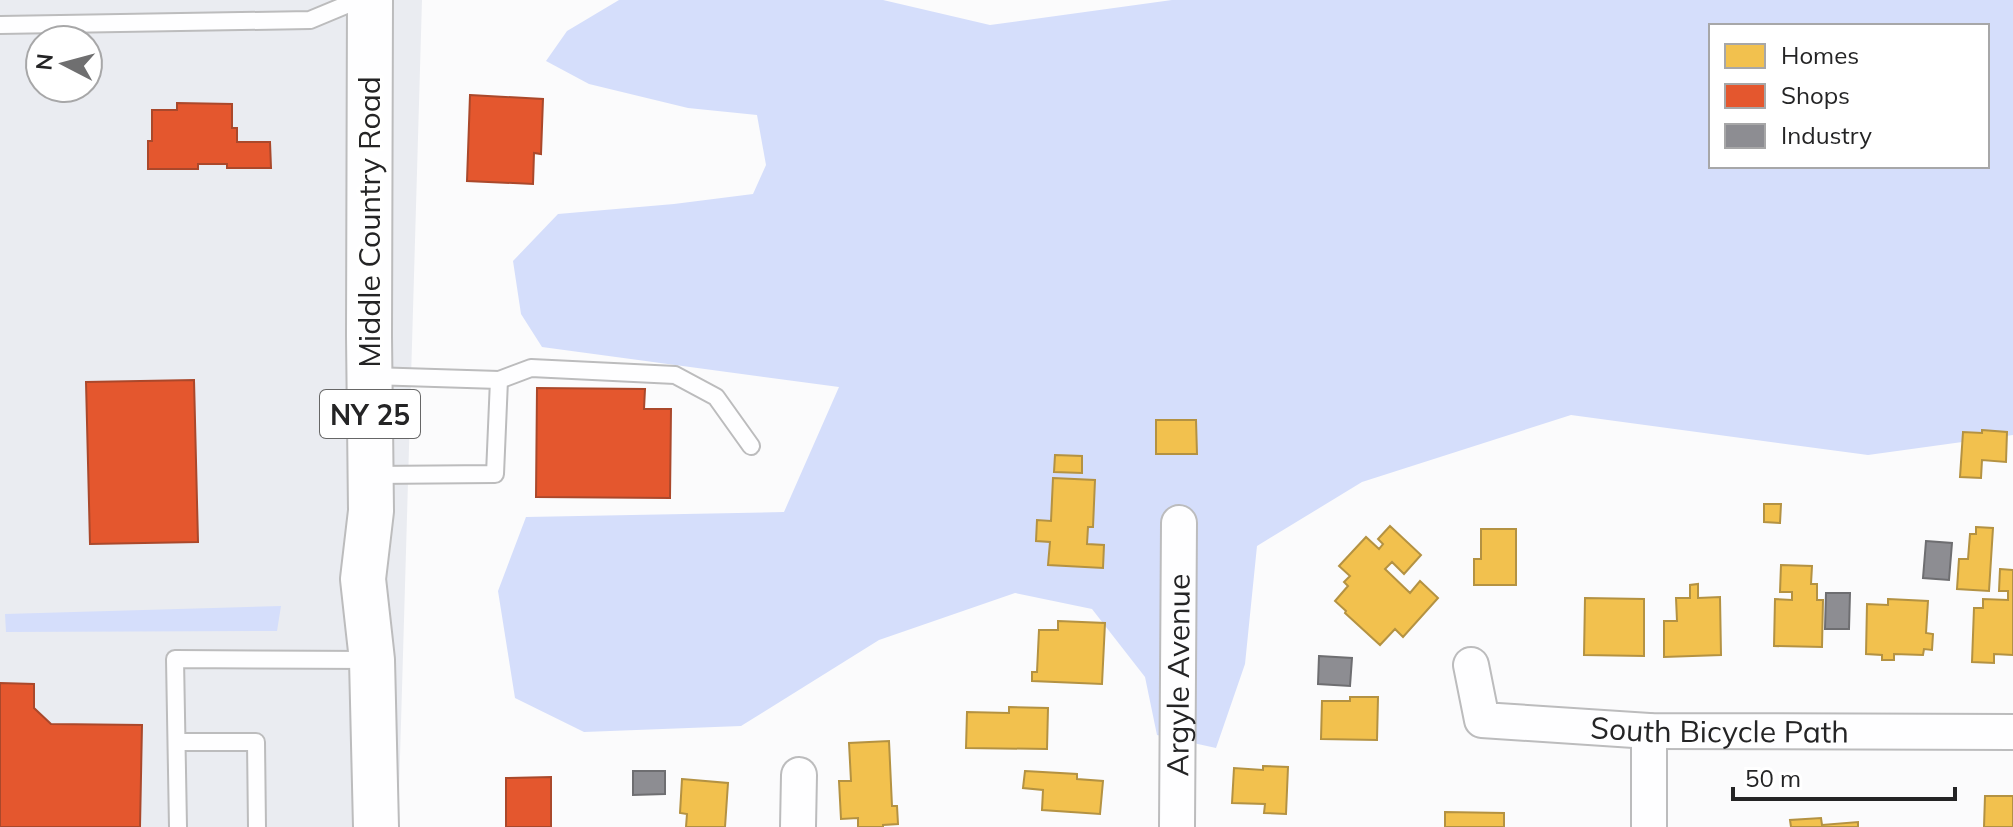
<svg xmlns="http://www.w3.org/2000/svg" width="2013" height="827" viewBox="0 0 2013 827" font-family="Mulish,sans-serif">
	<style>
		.built { fill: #eaecf1; fill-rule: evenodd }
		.green { fill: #d5defb; fill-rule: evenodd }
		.homes { fill: #f2c14e; stroke: #b49242; stroke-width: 2 }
		.shops { fill: #e4572e; stroke: #aa482b; stroke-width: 2 }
		.industry { fill: #8d8d92; stroke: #6e6e71; stroke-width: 2 }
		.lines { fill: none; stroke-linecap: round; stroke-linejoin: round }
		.service-casing { stroke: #bcbcbd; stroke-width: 20 }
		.minor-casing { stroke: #bcbcbd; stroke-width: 38 }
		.primary-casing { stroke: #bcbcbd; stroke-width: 48 }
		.service { stroke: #fefeff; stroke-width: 16 }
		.minor { stroke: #fefeff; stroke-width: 34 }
		.primary { stroke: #fefeff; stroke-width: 44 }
		.labels { text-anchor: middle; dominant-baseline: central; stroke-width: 8; stroke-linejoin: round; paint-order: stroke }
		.shield { fill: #fff; stroke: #666; stroke-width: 2 }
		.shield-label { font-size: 28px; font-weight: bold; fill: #242425 }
		.street-label { font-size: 30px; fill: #242425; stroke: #fff }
	</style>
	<rect width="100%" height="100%" fill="#fbfbfc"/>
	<path class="built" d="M0,0H422L398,827H0ZM40,40H88V88H40Z"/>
	<path class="green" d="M619,0H883L990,25L1172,0H2013V435L1868,455L1571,415L1362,482L1257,546L1245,664L1216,748L1157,735L1145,677L1092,609L1015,593L879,640L741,726L584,732L515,698L498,591L526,517L784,512L839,387L542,347L521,314L513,261L558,214L674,204L753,194L766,165L757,115L688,108L589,84L546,61L567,31ZM1711,26H1987V166H1711Z
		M281,606L277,631L6,632L5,614Z"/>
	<path class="homes" d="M1156,420H1196L1197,454H1156Z
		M1982,430L2007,432L2006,462L1982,460L1981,478L1960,477L1963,432L1982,433Z
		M1055,455L1082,456V473L1054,472Z
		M1053,478L1095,480L1093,527H1088L1087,544L1104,545L1103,568L1048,565L1050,542L1036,541L1037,520L1051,521Z
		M1764,504H1781L1780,523L1764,522Z
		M1390,526L1421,555L1404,574L1392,562L1385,569L1410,593L1420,581L1438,598L1403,637L1395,629L1380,645L1345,613L1346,611L1335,601L1348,586L1344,582L1350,576L1339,566L1366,537L1379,549L1383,544L1378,539Z
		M1976,527L1993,528L1989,591L1957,589L1959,559H1968L1970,534H1976Z
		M1481,529H1516V585H1474V559H1481Z
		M1781,565L1812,566L1811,584H1817V600H1823L1822,647L1774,646L1775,599L1792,600V592H1780Z
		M2000,569L2013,570V655L1994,654V663L1972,662L1974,608H1983V599L2008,600V591H1999Z
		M1698,584V598L1720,597L1721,655L1664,657V621H1677L1676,598H1690V585Z
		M1585,598L1644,599V656L1584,655Z
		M1888,599L1928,601L1926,633L1933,634L1932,650L1924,649L1923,655L1894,654V660H1882V655L1866,654L1867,604L1888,605Z
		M1058,621L1105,623L1102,684L1032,681V672H1037L1039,630H1058Z
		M1350,697H1378L1377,740L1321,739L1322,701H1350Z
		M1009,707L1048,708L1047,749L966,748L967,712L1009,713Z
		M889,741L892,806H897L898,824L883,825V827H858V818L841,819L839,781H851L849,743Z
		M1263,766L1288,767L1286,814L1264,813L1265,804L1232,803L1234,768L1263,770Z
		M1025,771L1077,774V779L1103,781L1100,814L1042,810L1043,790L1023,788Z
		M682,779L728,783L725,827H686L687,814L680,813Z
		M1985,796H2013V827H1984Z
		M1445,812L1504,813V827H1445Z
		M1821,818L1822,825L1858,822V827H1791L1790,820Z"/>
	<path class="shops" d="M470,95L543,99L541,154L534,153L533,184L467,181Z
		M177,103L232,104V128H237V142H270L271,168H227V164H198V169H148V141H152V110H177Z
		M194,380L198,542L90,544L86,382Z
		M537,388L645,389L644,409H671L670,498L536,497Z
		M0,683L34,684V708L51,724L142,725L140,827H0Z
		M551,777V827H506V778Z"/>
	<path class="industry" d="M1926,541L1952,543L1949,580L1923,578Z
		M1826,593H1850L1849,629H1825Z
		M1319,656L1352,658L1350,686L1318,684Z
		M633,771H665V794L633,795Z"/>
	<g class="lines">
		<defs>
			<path id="service" d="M0,25L310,20L358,0
				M371,376L499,380L495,474L373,475
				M499,380L531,368L675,375L716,397L751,446
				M177,742H256L257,827
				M178,827L175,659L371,660"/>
			<g id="minor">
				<path id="s1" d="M1471,665L1482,720L1649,731L2013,732"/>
				<path d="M798,827L799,775"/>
				<path id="s2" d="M1177,827L1179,523"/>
				<path d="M1649,827V731"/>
			</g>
			<path id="primary" d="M370,0L369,336L371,511L363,579L372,660L376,827"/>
		</defs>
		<use href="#service" class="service-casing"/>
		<use href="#minor" class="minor-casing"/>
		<use href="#primary" class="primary-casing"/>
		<use href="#service" class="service"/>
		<use href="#minor" class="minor"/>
		<use href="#primary" class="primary"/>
	</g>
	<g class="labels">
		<rect class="shield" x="320" y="390" width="100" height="48" rx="6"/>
		<g class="shield-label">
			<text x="370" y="414">NY 25</text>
		</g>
		<g class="street-label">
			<text transform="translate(369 222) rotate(-90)">Middle Country Road</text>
			<text stroke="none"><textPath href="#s2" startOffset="152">Argyle Avenue</textPath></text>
			<text stroke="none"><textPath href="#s1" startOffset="294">South Bicycle Path</textPath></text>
		</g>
	</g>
	<rect x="1709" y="24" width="280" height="144" fill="#ffffff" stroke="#a7a7a8" stroke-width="2"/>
	<rect x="1725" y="44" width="40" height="24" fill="#f2c14e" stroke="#a7a7a8" stroke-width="2"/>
	<text x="1781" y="64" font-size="24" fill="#242425">Homes</text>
	<rect x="1725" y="84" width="40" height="24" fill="#e4572e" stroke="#a7a7a8" stroke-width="2"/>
	<text x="1781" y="104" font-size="24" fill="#242425">Shops</text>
	<rect x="1725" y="124" width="40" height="24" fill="#8d8d92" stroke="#a7a7a8" stroke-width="2"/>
	<text x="1781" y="144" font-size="24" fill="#242425">Industry</text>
	<g transform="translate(64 64) rotate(276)"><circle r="38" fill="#ffffff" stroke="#a7a7a8" stroke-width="2"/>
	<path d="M0-6L14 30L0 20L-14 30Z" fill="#6f6f70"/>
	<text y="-12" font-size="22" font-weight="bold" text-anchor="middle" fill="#242425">N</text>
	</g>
	<path d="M1733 787v12h222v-12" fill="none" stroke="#242425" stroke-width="4"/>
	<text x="1745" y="787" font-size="24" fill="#242425" stroke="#ffffff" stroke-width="6" paint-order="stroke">50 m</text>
</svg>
